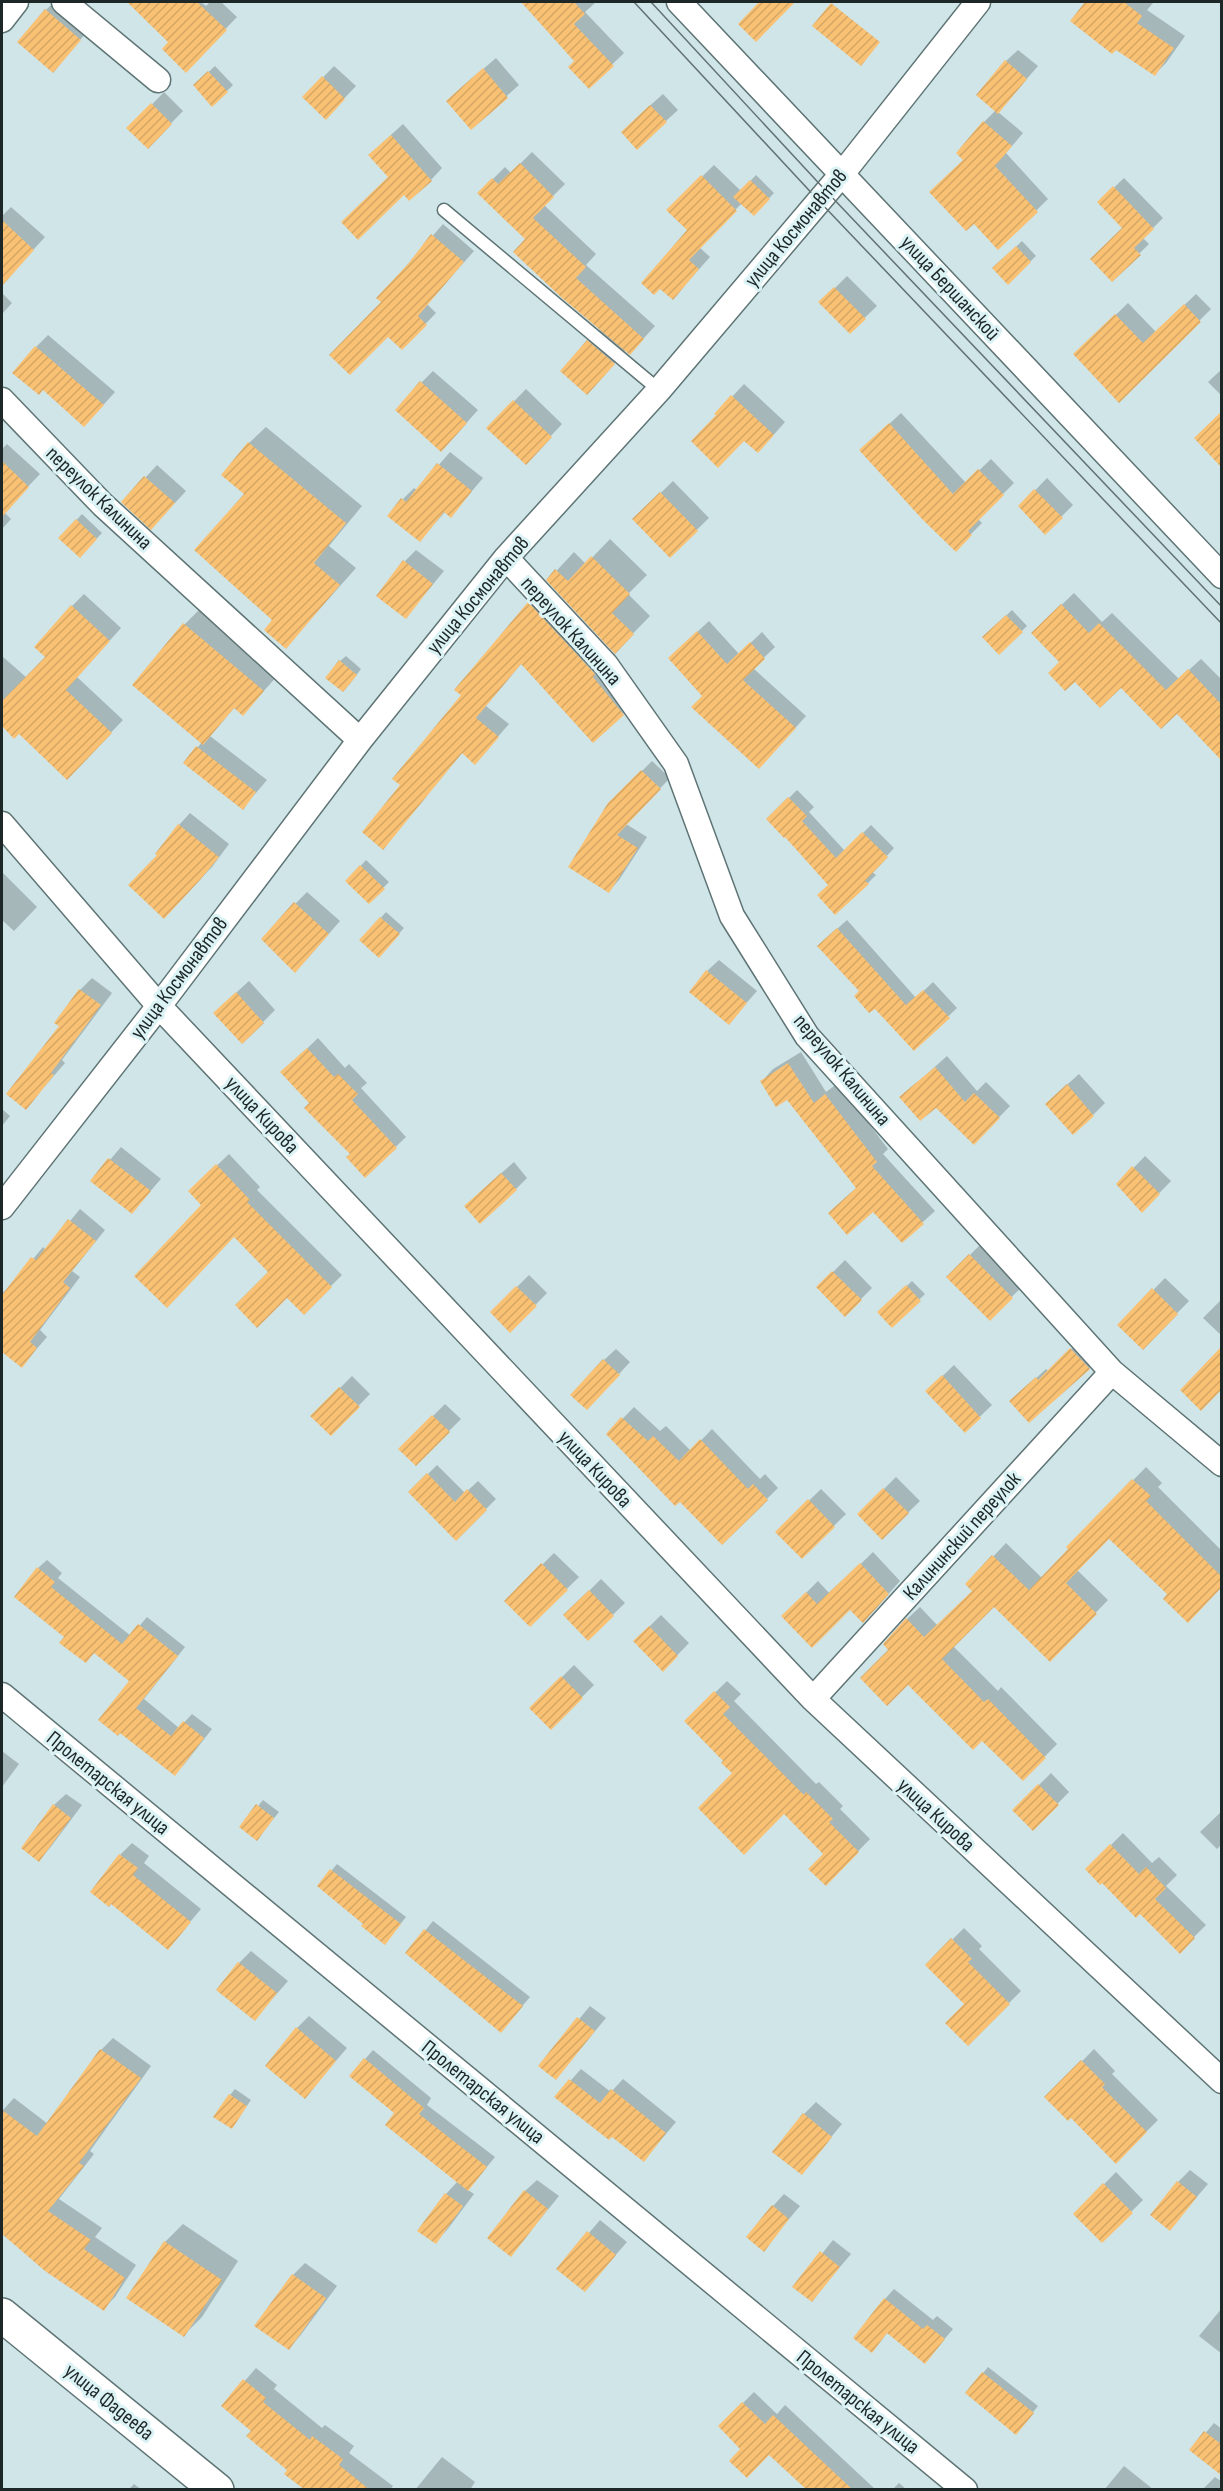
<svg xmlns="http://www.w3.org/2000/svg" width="1223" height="2491" viewBox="0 0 1223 2491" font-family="'Sofia Sans Condensed',sans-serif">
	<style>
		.shadow { fill: #0003 }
		.building { fill: url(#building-hatch) }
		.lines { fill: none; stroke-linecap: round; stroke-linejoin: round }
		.lane-casing { stroke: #5f7475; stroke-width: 15 }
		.street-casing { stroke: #5f7475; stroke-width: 27 }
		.secondary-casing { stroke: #5f7475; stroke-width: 36 }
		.lane { stroke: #fff; stroke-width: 12 }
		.street { stroke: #fff; stroke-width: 24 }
		.secondary { stroke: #fff; stroke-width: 33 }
		.tram { stroke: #637173; stroke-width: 1.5 }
		.labels { text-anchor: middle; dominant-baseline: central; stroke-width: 6; stroke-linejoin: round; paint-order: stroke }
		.street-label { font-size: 21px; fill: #1e2728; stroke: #dcf3f5 }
	</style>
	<defs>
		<pattern id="building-hatch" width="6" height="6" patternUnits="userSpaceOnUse" patternTransform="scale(1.5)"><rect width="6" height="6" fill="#f9c174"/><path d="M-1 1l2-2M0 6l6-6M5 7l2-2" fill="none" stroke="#d5a664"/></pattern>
	</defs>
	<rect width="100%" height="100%" fill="#cfe5e8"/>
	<path class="shadow" d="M54,2L91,27L64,59L46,10Z
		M129,2H201L206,6L210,2H221L237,17L186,70L170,42Z
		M523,2H596L585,12L624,53L589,87L575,61Z
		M1087,2H1150L1153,3L1147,10L1185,36L1166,63L1155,74L1072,21Z
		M1018,50L1038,66L998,112L1023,133L1006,153L1048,199L998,248L965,159L984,122L996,110L1006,61Z
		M496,58L519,85L471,128L460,89Z
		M215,66L233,85L213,105L195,85Z
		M334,66L356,86L337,106L304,97Z
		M164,92L183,111L148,147L129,128Z
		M663,94L678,110L666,121L634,120Z
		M403,124L442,168L431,180L390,177L382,143Z
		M532,152L565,184L544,205L596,254L586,265L655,326L630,353L626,350L599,381L588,341L601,328L527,239L480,192L505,167L511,173Z
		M714,165L741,191L756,175L774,193L754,214L742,203L699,247L710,257L684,286L689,230L668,210Z
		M1124,178L1163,218L1143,238L1149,244L1112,280L1124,228L1099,202Z
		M11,207L45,237L2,284V216Z
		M443,224L474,251L427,304L436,313L402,348L383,302L378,298Z
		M1022,241L1036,256L1008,283L994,268Z
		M847,276L877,306L850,332L821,302Z
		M2,293L12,303L2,314Z
		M1196,294L1211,309L1119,401L1087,343L1128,303L1156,332Z
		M48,335L115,392L96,413L36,347Z
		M1222,369V396L1208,382Z
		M433,371L478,410L453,438L421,383Z
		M744,384L785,422L770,439L716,414Z
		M526,389L562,424L537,451L488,428Z
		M901,413L966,483L991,459L1014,483L978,519L982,523L955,550L873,439Z
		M266,427L362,506L329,546L356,568L286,647L274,620L247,494L249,443Z
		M7,444L40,474L4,512L11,519L2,529V449Z
		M450,452L483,478L451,516L446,511L420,540L403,499L414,488L417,490Z
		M157,465L186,491L163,516L123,502Z
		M1047,478L1073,505L1045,533L1020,506Z
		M673,481L709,518L670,556L634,519Z
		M82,514L102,533L80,556L60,538Z
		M610,539L647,575L628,594L650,616L615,652L548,580L574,552L586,564Z
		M416,550L444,571L406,617L405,561Z
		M540,592L634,702L623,714L522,663L486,706L509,724L475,763L463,752L383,848L402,785L529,603Z
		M1074,593L1102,622L1112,613L1179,679L1201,659L1222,680V758L1177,712L1122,686L1061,662L1045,621Z
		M84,594L121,628L77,677L123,720L79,766L20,732L14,737L2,724V656L27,678L47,657L72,606Z
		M201,608L280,673L243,714L235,707L210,736L267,780L243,808L185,763L202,742L184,625Z
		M1012,610L1027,626L999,653L984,637Z
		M709,621L739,654L762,632L775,647L753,668L806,716L770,756L704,696L681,647Z
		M346,656L361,669L349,685L340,661Z
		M652,761L670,778L626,824L647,837L619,880L609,891V804Z
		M797,790L814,807L809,812L845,851L871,825L894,848L872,872L876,875L868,883L830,885L785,835L768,819Z
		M190,813L229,844L212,867L175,905L159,855L179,825Z
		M366,860L389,882L369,902L347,881Z
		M2,872L37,907L14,931L2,920Z
		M307,892L340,921L307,959L295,904Z
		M386,912L404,928L384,950L361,940Z
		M847,920L916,998L933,982L957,1008L914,1049L861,991L828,937Z
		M719,960L757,991L729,1023L707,971Z
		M92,978L112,993L62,1060L65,1063L26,1108L61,1026L80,990Z
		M249,981L275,1010L263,1022L227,1001Z
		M318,1038L345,1068L349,1064L367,1083L361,1088L406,1137L366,1175L352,1154L311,1103L293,1062Z
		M801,1052L826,1092L838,1083L888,1149L883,1154L935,1211L902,1241L787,1098L762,1081L773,1069Z
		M947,1056L977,1091L986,1082L1010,1106L974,1143L936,1106L901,1097Z
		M1079,1074L1105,1103L1093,1115L1059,1092Z
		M2,1109L10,1116L2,1126Z
		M121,1147L161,1179L132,1212L92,1181Z
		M229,1154L260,1187L257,1190L342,1275L304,1313L270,1272L190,1191Z
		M1145,1156L1171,1181L1142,1211L1118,1184Z
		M514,1162L527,1178L516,1189L478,1194Z
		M80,1209L105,1230L72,1271L80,1277L40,1330L47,1337L22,1366L2,1350V1293L10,1287L43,1247L46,1250Z
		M982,1243L1024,1285L990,1318L948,1277Z
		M845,1260L872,1288L845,1315L818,1287Z
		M529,1275L547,1293L510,1331L492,1312Z
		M1165,1278L1189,1301L1143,1348L1119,1325Z
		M912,1281L925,1294L892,1326L880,1312Z
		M1222,1299V1336L1203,1318Z
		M1081,1340L1098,1359L1089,1368L1021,1392L1046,1369L1048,1371Z
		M616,1349L630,1362L599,1396L604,1360Z
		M954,1365L992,1405L965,1431L927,1391Z
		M352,1376L370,1394L331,1434L312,1416Z
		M445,1404L461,1419L416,1464L400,1449Z
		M634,1407L660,1431L666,1426L691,1451L712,1429L760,1479L765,1474L778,1488L722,1543L680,1499L608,1434Z
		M437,1465L465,1493L478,1481L496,1499L456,1539L410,1492Z
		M1146,1467L1162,1483L1158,1487L1222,1551V1586L1188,1621L1169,1594L1109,1537L1077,1570L1108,1600L1050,1660L994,1605L953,1646L998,1691L1001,1687L1057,1744L1023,1779L890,1650L907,1619L920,1607L938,1626L974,1591L967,1584L1006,1543L1042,1578L1070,1549L1068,1547Z
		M896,1477L920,1501L882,1538L859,1514Z
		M821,1489L846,1514L802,1557L777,1532Z
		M873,1552L900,1581L875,1609L851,1607L783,1616L818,1581L830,1594Z
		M554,1553L579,1577L530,1625L506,1601Z
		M47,1560L62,1573L58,1578L131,1636L147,1617L185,1647L144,1699L179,1728L192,1714L212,1729L183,1766L121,1731L131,1681L95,1652L86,1661L66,1637L38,1568Z
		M601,1579L625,1603L588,1639L565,1615Z
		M661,1615L689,1643L663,1670L635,1641Z
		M574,1665L594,1685L551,1728L531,1708Z
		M727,1681L741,1694L734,1701L816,1784L819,1782L843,1806L840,1809L870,1839L826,1884V1854L784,1812L734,1773L725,1761L686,1721Z
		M2,1751L19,1764L2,1787Z
		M1051,1773L1069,1792L1033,1829L1014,1810Z
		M66,1794L82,1805L50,1848L39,1860L54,1805Z
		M263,1800L279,1812L262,1833L241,1827Z
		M1222,1811V1844L1217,1849L1200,1832Z
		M1123,1833L1152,1863L1159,1857L1177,1875L1166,1886L1206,1925L1180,1951L1140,1912L1087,1869Z
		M132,1843L149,1856L144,1863L201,1909L168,1948L120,1855Z
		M337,1864L406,1917L390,1937L365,1923L319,1886Z
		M433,1921L530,1997L501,2031L407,1953Z
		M964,1928L982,1946L979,1949L1021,1991L968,2044L966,2004L927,1965Z
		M251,1951L288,1981L255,2019L239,1963Z
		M590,2006L606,2018L556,2078L540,2066Z
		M309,2016L347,2048L305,2097L297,2028Z
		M113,2038L151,2066L90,2151L94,2154L59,2199L102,2228L95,2237L136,2265L115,2297L103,2309L46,2269L2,2233V2218L16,2200L2,2189V2111L14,2098L48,2124L101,2050Z
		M1094,2049L1115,2071L1112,2074L1158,2120L1116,2162L1071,2116L1047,2097Z
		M373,2050L431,2098L427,2105L495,2157L468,2190L474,2194L447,2230L435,2242L446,2194L458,2181L396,2113L351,2075Z
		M581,2069L611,2092L623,2079L676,2122L644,2160L612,2135L556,2097Z
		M235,2089L251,2100L232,2127L230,2095Z
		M816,2102L842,2124L801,2173L804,2114Z
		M1190,2170L1208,2184L1169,2229L1178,2182Z
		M1116,2172L1143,2200L1102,2241L1075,2214Z
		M537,2180L559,2196L511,2255L525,2191Z
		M784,2194L800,2206L763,2250L773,2206Z
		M600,2220L627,2242L585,2290L559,2268Z
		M183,2224L238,2261L202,2317L184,2335L165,2242Z
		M833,2240L851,2254L812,2300L795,2287Z
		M305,2263L337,2286L300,2336L289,2348L293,2275Z
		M894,2289L933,2320L937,2316L953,2329L925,2362L888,2332L872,2351L885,2299Z
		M1222,2308V2354L1199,2336Z
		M988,2367L1038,2406L1021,2427L983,2373Z
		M256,2368L277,2385L274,2389L322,2428L325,2425L354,2446L349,2453L393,2486L390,2490H307L253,2431L223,2406Z
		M754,2392L777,2414L785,2405L876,2490H809L770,2453L742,2449L720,2426Z
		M1214,2423L1222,2429V2473L1191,2450Z
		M442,2457L475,2482L470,2490H415Z
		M1124,2466L1154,2490H1104Z
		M1215,2477L1222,2482V2490H1202Z
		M899,2483L907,2490H892Z
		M134,2484L142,2490H128Z"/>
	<path class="building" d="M127,2H197L227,30L186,73L162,49L168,42Z
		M521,2H574L585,14L574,24L614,66L589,89L568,67L574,61Z
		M759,2H795L756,42L738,24Z
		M1085,2H1124L1142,16L1137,23L1174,48L1155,76L1116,50L1112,54L1070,21Z
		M831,3L880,42L861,66L812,26Z
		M45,9L81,40L53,73L17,42Z
		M1005,60L1027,79L998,114L976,95Z
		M483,68L508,98L471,130L446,101Z
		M208,71L228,92L212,107L193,85Z
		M322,76L345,99L326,120L302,97Z
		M151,103L172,124L148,149L126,128Z
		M650,105L667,122L637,150L621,132Z
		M983,121L1012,146L995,166L1038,212L998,250L974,224L966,231L929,192L963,160L956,153Z
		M391,135L432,181L409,201L404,195L358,240L341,222L388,177L368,155Z
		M520,163L554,197L533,218L586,267L576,278L644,339L630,355L561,297L513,252L525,239L477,193L492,178L498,184Z
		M701,175L737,211L689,260L699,269L673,300L660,289L654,295L641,283L687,230L666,210Z
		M750,180L770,199L754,216L733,197Z
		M1113,186L1154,229L1134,248L1141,255L1112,282L1090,259L1122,228L1097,202Z
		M2,220L34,250L2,286Z
		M431,234L464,262L418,316L427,325L402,350L388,337L350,375L329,355L381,302L376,298L408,264Z
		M1016,246L1031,262L1008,285L992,268Z
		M834,287L866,319L850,334L818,302Z
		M1184,304L1201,322L1119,403L1073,354L1115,314L1143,343Z
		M587,340L615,364L587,395L560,371Z
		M35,346L104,405L84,427L43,390L39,395L12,373Z
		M420,381L467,423L441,452L395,410Z
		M731,395L774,435L758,453L744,441L718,468L691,441L716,415L714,414Z
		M513,400L552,437L526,465L486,428Z
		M1221,412V467L1194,438Z
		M889,423L953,494L978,469L1004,495L968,531L972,535L956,552L922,519L859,450Z
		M248,442L346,523L314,563L340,585L286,649L264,630L272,620L194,550L244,494L221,475Z
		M2,461L29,487L2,517Z
		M437,463L472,491L451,518L444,512L420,542L387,516L401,498L406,502Z
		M144,476L175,503L151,530L121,502Z
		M1034,489L1063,518L1045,535L1018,506Z
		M660,492L698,531L670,558L632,519Z
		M76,519L97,539L80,558L58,538Z
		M591,556L630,594L612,613L634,634L615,654L546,580L555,569L568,581Z
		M403,560L433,584L406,619L376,596Z
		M528,602L595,674L593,677L624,715L593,743L521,664L476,718L499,737L475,765L462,753L383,850L362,832L400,785L392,779L461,695L454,690Z
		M1061,604L1089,633L1099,623L1166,690L1188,669L1221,704V760L1177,714L1161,729L1121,688L1100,708L1075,682L1065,691L1048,673L1059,662L1031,633Z
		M71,605L110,641L66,690L112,733L67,780L19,734L14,739L2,726V701L45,657L34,647Z
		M1006,615L1023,632L999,655L982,637Z
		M183,623L264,691L243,716L234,708L203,745L132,685Z
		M697,631L727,664L750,642L765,659L743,680L796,728L759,769L691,707L702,696L668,658Z
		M339,660L357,675L343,692L325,678Z
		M196,746L256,792L243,810L183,763Z
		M641,770L661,789L617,835L638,848L609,893L568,867L608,803Z
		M788,797L807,816L802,821L836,858L862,832L888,857L865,881L869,884L835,915L817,895L828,885L785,837L784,838L766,819Z
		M178,824L219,857L200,880L164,919L128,885L157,855L155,854Z
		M360,865L385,889L369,904L345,881Z
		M294,902L329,934L295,973L261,939Z
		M380,917L400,934L379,958L359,940Z
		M837,928L906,1005L923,990L950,1018L914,1051L875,1009L869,1013L854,996L859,991L817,946Z
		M706,970L747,1003L729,1025L689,992Z
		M79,989L101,1005L51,1073L54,1075L26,1110L6,1094L59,1026L54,1023Z
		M236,992L264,1023L242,1044L213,1013Z
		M307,1048L334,1077L338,1074L358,1094L352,1100L397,1148L365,1178L346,1157L350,1154L304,1108L309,1103L280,1072Z
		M788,1063L814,1103L825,1094L877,1162L872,1166L924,1224L902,1243L873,1212L847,1235L828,1213L856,1188L787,1100L776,1107L760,1081Z
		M935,1067L965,1102L974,1093L1000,1118L974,1145L936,1108L920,1121L899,1097Z
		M1067,1084L1094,1116L1073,1135L1045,1104Z
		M108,1158L151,1191L132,1214L90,1181Z
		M216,1164L250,1200L247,1202L332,1287L304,1315L287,1298L257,1328L235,1305L268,1272L234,1237L167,1308L134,1276L201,1205L188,1191Z
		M1132,1166L1160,1194L1142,1213L1116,1184Z
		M501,1173L517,1190L480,1224L464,1206Z
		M68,1219L96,1241L63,1282L70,1288L30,1342L37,1348L22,1368L2,1352V1295L31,1257L36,1260Z
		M969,1254L1013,1298L990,1321L946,1277Z
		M832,1271L862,1300L845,1317L816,1287Z
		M906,1285L921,1301L892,1328L877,1312Z
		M516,1286L537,1306L510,1333L490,1312Z
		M1152,1288L1178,1314L1143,1350L1117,1325Z
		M1221,1347V1390L1201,1411L1180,1390Z
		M1070,1348L1090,1369L1029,1423L1009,1401L1036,1377L1038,1380Z
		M603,1359L620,1375L587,1410L570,1395Z
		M942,1375L981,1418L965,1433L925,1391Z
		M339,1387L360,1407L331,1436L310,1416Z
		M432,1415L450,1432L416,1466L398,1449Z
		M621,1417L648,1441L653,1436L679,1461L700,1439L748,1489L753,1484L768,1500L722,1545L680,1502L675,1506L606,1434Z
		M427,1473L455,1502L467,1489L487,1510L456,1541L408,1492Z
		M1132,1479L1151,1496L1146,1501L1221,1576V1588L1188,1623L1163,1599L1167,1594L1109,1539L1066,1583L1097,1614L1050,1662L994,1607L942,1659L984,1702L988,1699L1046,1758L1023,1781L982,1741L973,1750L908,1685L887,1706L860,1678L888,1650L883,1644L906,1618L924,1637L972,1591L965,1584L992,1555L1029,1590L1068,1549L1066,1547Z
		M883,1488L909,1513L882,1540L857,1514Z
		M808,1499L835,1527L802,1559L775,1532Z
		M541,1563L568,1590L530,1627L504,1601Z
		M860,1563L889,1594L863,1623L850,1610L812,1648L781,1616L806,1592L817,1604Z
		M37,1567L55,1582L51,1587L122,1644L138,1624L178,1656L136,1708L171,1736L183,1721L204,1738L175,1776L120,1733L118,1736L98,1720L129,1681L94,1653L86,1663L59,1643L64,1637L14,1597Z
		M589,1590L614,1616L588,1641L563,1615Z
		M649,1626L678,1656L663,1672L633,1641Z
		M561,1676L583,1698L551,1730L529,1708Z
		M714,1691L730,1707L723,1714L804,1795L806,1792L833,1819L829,1822L859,1852L826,1886L808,1869L823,1854L784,1814L744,1855L698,1808L732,1773L721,1763L723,1761L684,1721Z
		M1038,1784L1059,1805L1033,1831L1012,1810Z
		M53,1804L71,1818L39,1862L21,1848Z
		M256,1804L274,1818L257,1841L239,1827Z
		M1110,1844L1139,1874L1146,1867L1166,1888L1155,1899L1195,1938L1180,1954L1140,1914L1136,1918L1102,1883L1100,1885L1085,1869Z
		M119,1854L138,1868L133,1875L191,1922L168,1950L111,1904L109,1907L90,1892Z
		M330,1869L401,1924L385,1945L361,1926L363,1924L317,1886Z
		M424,1929L523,2006L501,2033L405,1953Z
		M951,1938L972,1959L968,1962L1010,2004L968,2046L945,2023L964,2004L925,1965Z
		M238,1962L277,1993L255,2021L216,1990Z
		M577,2017L595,2031L556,2080L538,2066Z
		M296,2027L336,2061L305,2099L265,2066Z
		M100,2049L141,2078L79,2163L84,2166L48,2211L91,2240L84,2249L125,2278L104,2311L45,2271L2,2234V2110L37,2136Z
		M364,2058L424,2108L419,2114L487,2167L468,2191L385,2125L394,2113L349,2076Z
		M1081,2060L1105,2084L1102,2087L1147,2132L1116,2164L1071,2118L1068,2121L1044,2097Z
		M569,2079L600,2103L611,2089L666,2133L644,2162L612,2137L609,2140L554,2097Z
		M229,2094L247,2106L232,2129L213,2117Z
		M803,2113L832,2137L802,2175L772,2152Z
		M1177,2181L1197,2197L1170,2231L1150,2215Z
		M1103,2183L1133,2213L1102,2243L1073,2214Z
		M524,2190L548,2209L511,2257L487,2238Z
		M445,2193L463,2206L436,2244L417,2231Z
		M772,2205L789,2219L764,2252L746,2237Z
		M587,2231L616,2255L585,2292L556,2269Z
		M164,2241L222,2280L184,2337L126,2298Z
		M820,2251L840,2267L812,2302L792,2287Z
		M292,2274L326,2298L289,2350L254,2326Z
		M884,2298L923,2329L927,2325L945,2339L925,2364L887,2333L872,2353L853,2338Z
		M982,2372L1034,2413L1016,2435L965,2393Z
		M243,2379L266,2398L263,2402L310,2440L312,2436L343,2459L339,2465L370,2490H305L284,2474L287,2470L246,2436L251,2431L221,2406Z
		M742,2402L765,2424L773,2415L853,2490H807L769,2455L747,2478L729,2461L740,2449L718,2426Z
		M1204,2431L1221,2444V2475L1189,2450Z"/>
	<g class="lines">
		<defs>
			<path id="lane" d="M444,210L659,390"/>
			<path id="street" d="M64,2L158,80
				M679,2L1222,576
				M2,20L16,2
				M2,400L103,505L360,740
				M506,558L606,665L676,764L732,916L807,1036L1112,1372L1222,1464
				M2,824L159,1006L813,1699L1222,2081
				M2,1207L159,1006L360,740L506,558L659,390L842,174L978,2
				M2,1695L965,2490
				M813,1699L1112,1372"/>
			<path id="secondary" d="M2,2315L217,2490"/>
		</defs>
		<use href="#lane" class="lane-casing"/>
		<use href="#street" class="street-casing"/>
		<use href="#secondary" class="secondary-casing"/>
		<use href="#lane" class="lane"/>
		<use href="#street" class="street"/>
		<use href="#secondary" class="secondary"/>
		<path class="tram" d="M634,2L819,201L1222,624
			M651,2L827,192L1222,607"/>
	</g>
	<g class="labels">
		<g class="street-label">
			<text transform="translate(796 228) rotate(-50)">улица Космонавтов</text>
			<text transform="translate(950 288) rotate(47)">улица Бершанской</text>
			<text transform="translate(99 498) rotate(44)">переулок Калинина</text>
			<text transform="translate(478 595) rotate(-50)">улица Космонавтов</text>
			<text transform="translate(571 631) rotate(48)">переулок Калинина</text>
			<text transform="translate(179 978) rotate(-53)">улица Космонавтов</text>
			<text transform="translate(842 1070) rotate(50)">переулок Калинина</text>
			<text transform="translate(262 1115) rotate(47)">улица Кирова</text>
			<text transform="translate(595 1469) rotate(47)">улица Кирова</text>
			<text transform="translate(962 1536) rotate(-48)">Калининский переулок</text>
			<text transform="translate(108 1783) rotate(39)">Пролетарская улица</text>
			<text transform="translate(936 1815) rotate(43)">улица Кирова</text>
			<text transform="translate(483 2092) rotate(39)">Пролетарская улица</text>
			<text transform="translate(109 2402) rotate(39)">улица Фадеева</text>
			<text transform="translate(858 2402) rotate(39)">Пролетарская улица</text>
		</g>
	</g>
	<rect width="1223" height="2491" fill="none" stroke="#1e2728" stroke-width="6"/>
</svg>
